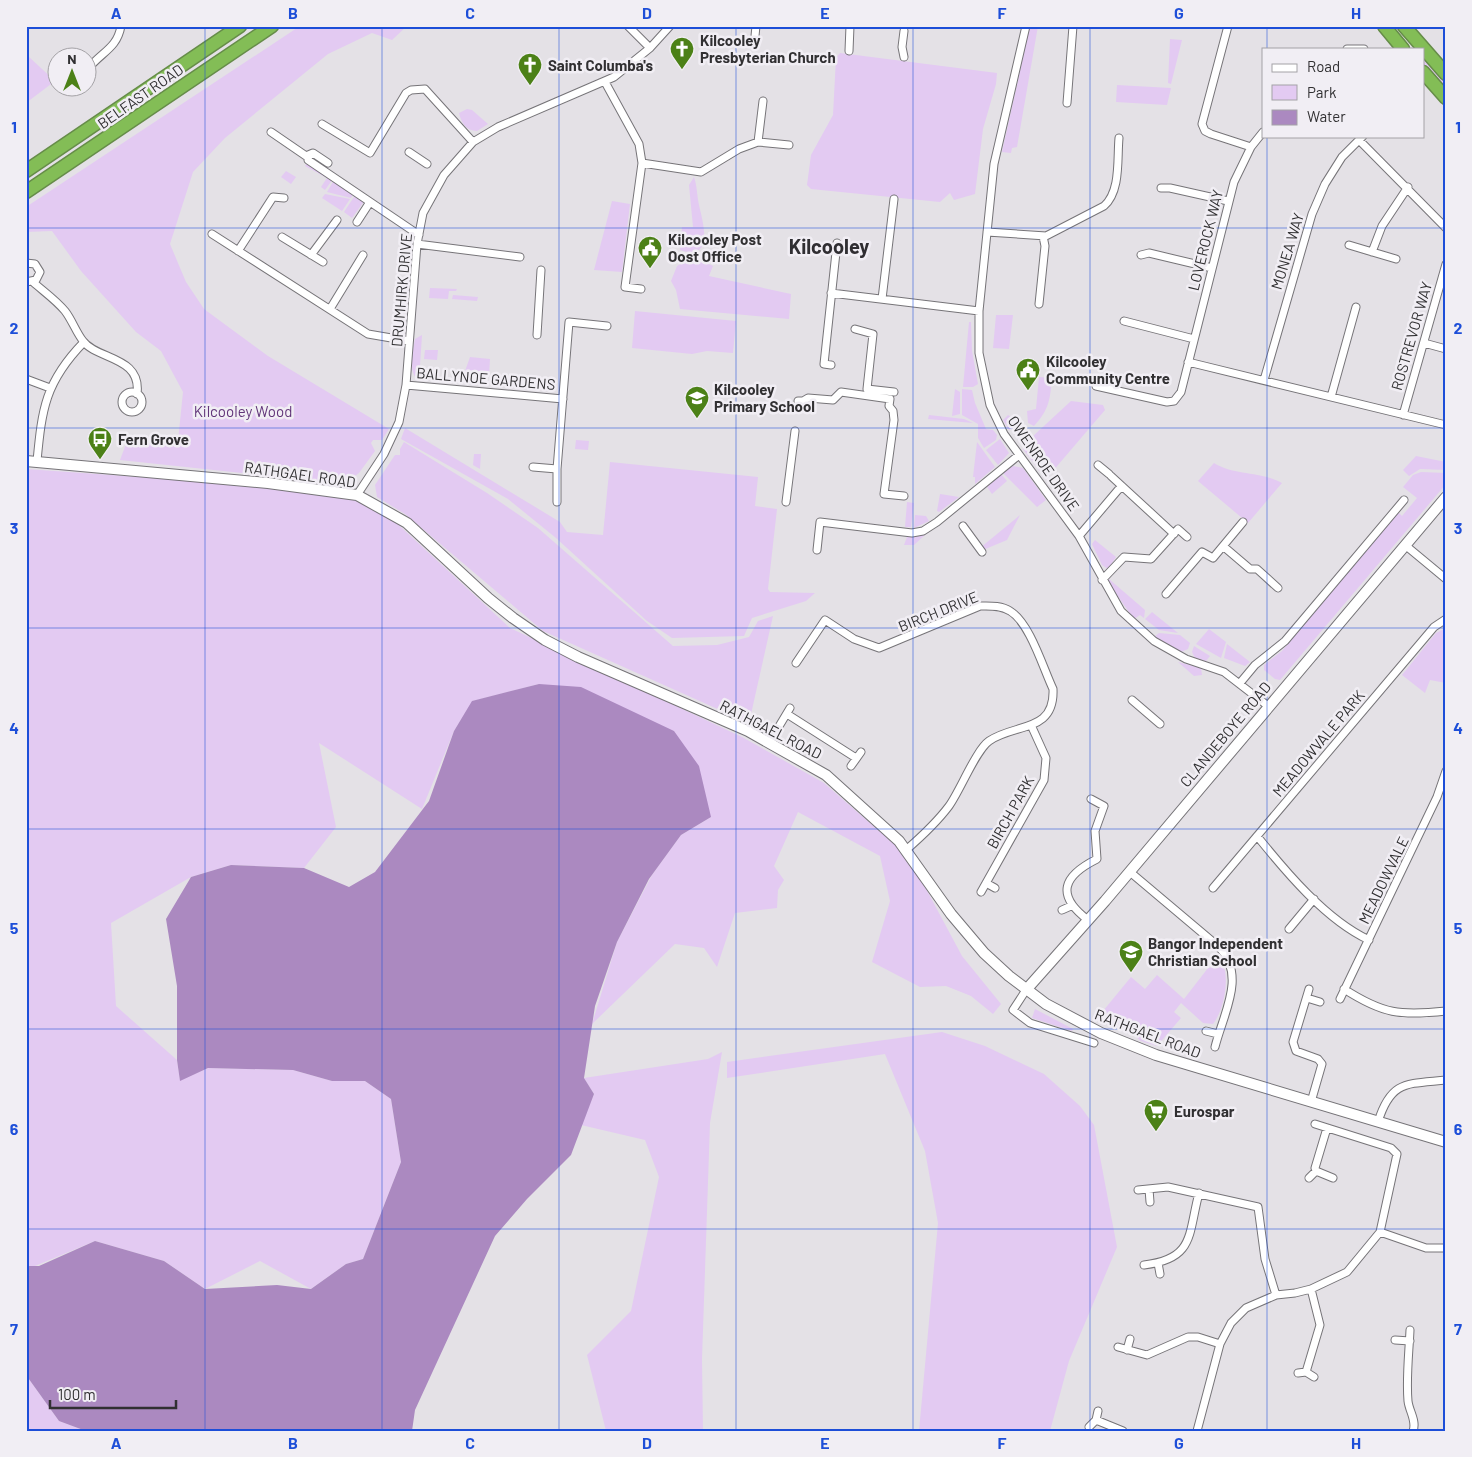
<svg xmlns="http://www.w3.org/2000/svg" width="1472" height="1457" viewBox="0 0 1472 1457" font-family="Barlow,sans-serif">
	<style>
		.green { fill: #e3caf2 }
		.water { fill: #ab89c0 }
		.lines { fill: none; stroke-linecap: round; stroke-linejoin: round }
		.street-casing { stroke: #767478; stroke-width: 9 }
		.secondary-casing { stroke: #767478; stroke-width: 12 }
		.highway-casing { stroke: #668c49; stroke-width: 15 }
		.street { stroke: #fff; stroke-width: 7 }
		.secondary { stroke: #fff; stroke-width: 10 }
		.highway { stroke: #83bd56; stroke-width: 12 }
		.grid { fill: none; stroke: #1d4ed8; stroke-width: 1; stroke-opacity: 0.55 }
		.labels { text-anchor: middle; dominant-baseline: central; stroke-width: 5; stroke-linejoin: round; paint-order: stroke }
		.poi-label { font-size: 15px; font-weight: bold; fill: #313032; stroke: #f1eef4; text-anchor: start }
		.street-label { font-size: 15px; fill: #313032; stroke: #f1eef4 }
		.park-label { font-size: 15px; fill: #613579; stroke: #f1eef4 }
		.district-label { font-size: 20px; font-weight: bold; fill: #302e32; stroke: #f1eef4 }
		.neatline { fill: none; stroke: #1d4ed8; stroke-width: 2 }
		.grid-label { font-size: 16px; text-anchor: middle; font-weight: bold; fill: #1d4ed8 }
	</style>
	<rect width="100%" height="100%" fill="#e4e1e6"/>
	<path class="green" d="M300,26H407L392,40L372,33L328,54L225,138L193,172L170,244L186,282L204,309L268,356L389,429L382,440H373L371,443L375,451L359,473L344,484L120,460L126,444L178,441L183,392L161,351L136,332L81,271L52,231L26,232V207Z
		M1030,26H1038L1017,147L1012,148L1011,153L1002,152Z
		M1170,39L1182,40L1171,84L1168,83Z
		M840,53L997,73L996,84L983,129L975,194L954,200L950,193L940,202L811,189L807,185L811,155L833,115L836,58Z
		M28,56L55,81L26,103Z
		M1423,56L1446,83V90L1423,64Z
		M1117,85L1171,88L1167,105L1116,102Z
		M467,109L472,110L488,124L477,131C466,131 461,122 459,113Z
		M308,162L333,179L325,190L321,187L327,178L305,166Z
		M286,171L296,177L291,184L281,177Z
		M694,177C697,185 697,196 699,205C703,223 715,262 680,250L682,227H693L689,185Z
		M334,180L354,193L351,198L327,192Z
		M325,194L350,199L342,211L322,198Z
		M356,194L365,200L352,218L344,212Z
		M612,201L630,204L622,272L594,270Z
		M689,259L700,260L713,266L709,276L791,294L789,319L680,309L676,290L671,281L677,266Z
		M430,288L457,289L456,291H449L448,299L429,298Z
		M453,295L478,297L477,301L452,299Z
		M635,311L736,321L733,353L707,351L692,354L632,348Z
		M996,315H1013L1009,349L993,348Z
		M969,322H971L972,351L978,384L973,387H963Z
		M422,335L419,381C407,372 413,351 415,339Z
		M425,350H438L437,360L424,359Z
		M470,357L490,359L489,376L464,374Z
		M1039,377L1052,378C1050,400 1049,410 1034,426L1028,423L1027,411L1036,409Z
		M955,389L960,392V414L952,416Z
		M962,389L972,390L975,403L986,429L993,430L997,435L996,440L984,448L978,438V424L962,415Z
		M1071,401L1103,405L1105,410L1046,479L1023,449L1032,437Z
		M929,415L964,419L973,423L928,419Z
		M1008,415L1020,423L1009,430L1003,420Z
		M405,428L560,522L567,532L603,535L610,462L758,477L755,506L777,509L768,589L770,592L815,593L806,601L752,618L744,636L672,638L647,621L556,538L508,499L401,439Z
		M1000,439L1009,453L998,465L986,450Z
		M576,440L589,441L588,450L575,449Z
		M404,442L487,493L538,528L673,646L717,645L749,637L758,621L773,616L749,723L543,631L405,514L377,497L375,485L395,455H400V449Z
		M977,442L995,467L975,484V477H973Z
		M474,454H481L480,469L473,465Z
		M1416,456L1446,462V470L1420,469L1409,476L1403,470Z
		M1214,463C1235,476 1261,471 1282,483L1248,523L1198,481Z
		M1013,466L1023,468L1046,500L1037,507L1003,473Z
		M26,469L268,486L353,498L389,516L510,628L742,737L824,783L909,857L962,956L1001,1004L993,1014L971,996L946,986L920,987L872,962L890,901L880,856L798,812L774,866L784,880L778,890L777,908L735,913L717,967L704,948L675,944L592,1024L617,942L652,875L681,835L711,817L539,684L473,701L454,731L422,809L319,743L336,827L304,868L231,865L191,877L111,923L116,1006L177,1060L180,1080L208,1068L293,1070L332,1081H365L391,1099L401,1162L363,1259L346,1264L311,1289L260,1261L205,1289L164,1261L95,1241L35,1266H26Z
		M1421,472L1446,473V484L1280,680L1275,679L1264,670V665L1282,651L1398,512L1402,516L1417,498L1403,487L1413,475Z
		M1001,474L1007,481L992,494L987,487Z
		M940,494L959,497L939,512L937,511Z
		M907,502L914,503L911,527H905Z
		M915,515L926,516L929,521L914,528Z
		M1020,515L1007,540L983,550L980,548Z
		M926,534L914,545H904L907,537Z
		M1095,540L1116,557L1108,569L1102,565L1092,544Z
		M1109,579L1145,610L1144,618L1140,615L1134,619L1109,584Z
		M1152,612L1178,633L1159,630L1145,619Z
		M1446,628V683L1430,680L1425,693L1402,675L1436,633Z
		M1209,629L1226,642L1221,658L1196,644Z
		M1159,633L1180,635L1190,643L1188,649L1181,652L1154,637Z
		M1227,644L1250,662L1245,666L1224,658Z
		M1194,646L1210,656L1206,661L1195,658L1192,652Z
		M1178,662L1201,668L1202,675L1194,676Z
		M1218,960H1221C1231,976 1224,1010 1213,1024L1203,1023L1181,1003L1174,1012L1181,1018L1157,1046L1141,1041L1103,1011L1131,977L1145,989L1157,975L1184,999L1208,968L1213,967Z
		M1035,1009L1073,1029L1072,1031L1032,1018Z
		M942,1032L985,1046L1044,1074L1080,1106L1094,1125L1117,1247L1069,1361L1050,1431H919L938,1223L925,1151L885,1054L727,1078V1062Z
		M722,1052L710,1123L702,1359L703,1431H606L587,1355L631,1311L659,1177L645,1140L581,1125L594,1094L584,1078L708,1059Z
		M26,1375L59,1421L86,1431H26Z"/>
	<path class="water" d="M539,684L581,687L674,731L699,766L711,817L681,835L649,879L617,942L595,1006L584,1078L594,1094L571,1155L527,1199L495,1236L415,1410L412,1431H86L59,1421L26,1375V1266H39L95,1241L164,1261L205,1289L277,1285L311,1289L346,1264L363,1259L401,1162L391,1099L365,1081H332L293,1070L208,1068L180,1081L177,1060V986L166,919L191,877L231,865L304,868L349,887L375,872L429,801L454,731L472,701Z"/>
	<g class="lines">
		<defs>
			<path id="street" d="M628,26L650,48
				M1026,26L994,164L979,311V353L990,405L1004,434L1079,536L1121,611L1154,641L1186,659L1224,672L1268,706
				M1228,26L1202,124L1205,131L1211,134L1251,147
				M755,36L756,26
				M1347,49H1364
				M849,51L850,26
				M904,57L902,47L904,31
				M88,69C101,52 117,49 121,26
				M605,82L639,144L642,163L625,287L641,289
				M1067,103L1073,26
				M322,124L370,153L406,93L411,90L425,89L473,142
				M271,132L306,156L313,153L328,163
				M1359,140L1446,228
				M758,142L763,101
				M409,152L427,164
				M309,155L308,160L419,235
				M642,163L701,172L739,149L758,142L789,145
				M1161,188H1170L1228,201
				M357,222L370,202
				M987,232L1046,236L1104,206C1121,191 1117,159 1119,138
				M212,234L368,334L409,341
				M282,237L323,262
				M417,244L520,257
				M1349,245L1396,259
				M238,251L273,197L284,198
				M1372,252L1382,226L1408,187
				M311,255L337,220
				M1141,255L1149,253L1212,268
				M26,263L35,264L40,272L36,280L26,282
				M33,282C43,291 56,300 65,311C72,320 76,332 83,341C97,360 142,356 137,394
				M831,293L979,311
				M882,299L894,199
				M1039,304L1045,246L1043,236
				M330,309L363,255
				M1124,321L1194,339
				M855,329L873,334L867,389L894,392
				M537,335L541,270
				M1424,343L1446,349
				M1188,362L1446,425
				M831,365L824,364L837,243
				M26,379L50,388
				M1264,380L1312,214L1325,184L1342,157L1363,136
				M406,385L563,399
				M1096,386L1167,402L1174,401L1181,392L1234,182L1251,147L1263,132
				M122 402a10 10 0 1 1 20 0a10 10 0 1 1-20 0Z
				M1331,397L1356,307
				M798,401H803L808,398L833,400L841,392L890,399L889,406L893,411L894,420L884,494L904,496
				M1403,415L1446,264
				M37,461C42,409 45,382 84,342
				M1098,465L1109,474
				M533,467L557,469
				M1111,476L1174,534
				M357,495L384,454L399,422L406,385L417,244L423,213L444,175L473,142L498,127L614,77L650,48L670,26
				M557,502V469L569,322L607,326
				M786,502L795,431
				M963,526L982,552
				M1079,536L1118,490L1123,487
				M1405,545L1446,579
				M1223,546L1250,569H1257L1278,588
				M817,550L820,522L912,533L923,531L937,522L1019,455
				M1102,580L1124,557L1151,559L1178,529L1187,537
				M1166,594L1202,552L1213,558L1243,522
				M796,663L825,620L854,639L879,648L980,606C989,606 1001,605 1010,611C1030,623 1043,668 1053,689C1055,733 1015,723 989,741C976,750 960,791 949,806C937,822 921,837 906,850
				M1240,683L1255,665L1285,641L1404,500
				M1132,700L1160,724
				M787,714L856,758
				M769,743L790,708
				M851,766L861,752
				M1257,836C1286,872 1326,920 1369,940
				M1130,872L1219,947C1247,976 1223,1014 1215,1047
				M986,883L995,888
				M1213,888L1434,627L1446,619
				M981,892L1044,780L1046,758L1031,725
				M1062,910L1071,906
				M1088,920C1055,895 1063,876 1097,859L1095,831L1104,806L1091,799
				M1289,929L1314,899
				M1309,989L1293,1042L1296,1051L1318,1059L1322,1064L1311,1102
				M1344,989C1383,1014 1400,1016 1446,1011
				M1026,990L1013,1010L1030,1023L1094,1043
				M1307,998L1320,1002
				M1340,999L1437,797L1446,771
				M1206,1031L1218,1034
				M1378,1122C1391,1080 1407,1084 1446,1080
				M1327,1128L1315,1168L1316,1171L1333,1178
				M1309,1178L1316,1171
				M1149,1189L1150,1202
				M1138,1190L1168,1187L1258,1207L1265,1259L1276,1295
				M1380,1232L1426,1248H1446
				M1158,1263L1160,1274
				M1144,1265C1195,1259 1188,1234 1199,1193
				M1410,1330C1409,1353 1406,1378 1408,1401C1409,1411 1417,1421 1413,1431
				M1395,1340L1410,1341
				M1118,1347L1147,1355L1188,1337H1198L1220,1344
				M1127,1350L1130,1339
				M1306,1372L1320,1325L1311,1289
				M1298,1373L1306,1372L1314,1377
				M1096,1420L1123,1431
				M1089,1427L1096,1420L1098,1411
				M1197,1431L1220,1344L1231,1323L1246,1308L1276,1295L1295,1293L1311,1289L1347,1272L1380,1232L1397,1154L1391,1148L1315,1124"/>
			<path id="secondary" d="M26,461L268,483L357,495L407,523L488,598L513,618L545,640L578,657L748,731L826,775L899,841L951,914L984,953L1009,976L1046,1004L1101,1033L1156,1055L1446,1142
				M1026,990L1105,901L1446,497"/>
			<path id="highway" d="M1384,26L1403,49
				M1404,26L1446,74
				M1423,72L1446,98
				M26,171L240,26
				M26,192L272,26"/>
		</defs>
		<use href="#street" class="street-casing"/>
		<use href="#secondary" class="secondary-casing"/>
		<use href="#highway" class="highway-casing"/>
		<use href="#street" class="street"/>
		<use href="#secondary" class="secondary"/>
		<use href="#highway" class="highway"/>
	</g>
	<path class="grid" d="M205,26V1431M382,26V1431M559,26V1431M736,26V1431M913,26V1431M1090,26V1431M1267,26V49M1267,136V1431M26,228H1446M26,428H1446M26,628H1446M26,829H1446M26,1029H1446M26,1229H1446"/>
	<defs>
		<symbol id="church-pin" viewBox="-11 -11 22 30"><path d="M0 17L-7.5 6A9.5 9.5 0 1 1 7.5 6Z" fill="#4c8117" stroke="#f1eef4"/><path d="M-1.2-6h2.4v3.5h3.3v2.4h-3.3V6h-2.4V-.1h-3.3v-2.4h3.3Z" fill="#fff"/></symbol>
		<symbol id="civic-pin" viewBox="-11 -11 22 30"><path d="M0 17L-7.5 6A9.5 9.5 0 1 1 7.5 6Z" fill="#4c8117" stroke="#f1eef4"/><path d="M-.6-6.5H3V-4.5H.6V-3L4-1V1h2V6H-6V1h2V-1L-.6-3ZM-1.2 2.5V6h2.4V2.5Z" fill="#fff"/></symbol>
		<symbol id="school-pin" viewBox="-11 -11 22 30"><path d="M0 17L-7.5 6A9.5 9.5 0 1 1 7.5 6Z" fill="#4c8117" stroke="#f1eef4"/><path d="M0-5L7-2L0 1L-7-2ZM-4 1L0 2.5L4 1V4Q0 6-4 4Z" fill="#fff"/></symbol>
		<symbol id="bus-pin" viewBox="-11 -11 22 30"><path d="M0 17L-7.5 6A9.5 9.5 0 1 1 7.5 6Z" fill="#4c8117" stroke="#f1eef4"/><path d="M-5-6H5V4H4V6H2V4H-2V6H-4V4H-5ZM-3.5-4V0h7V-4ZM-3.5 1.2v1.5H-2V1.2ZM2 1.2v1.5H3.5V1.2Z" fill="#fff"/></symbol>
		<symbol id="supermarket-pin" viewBox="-11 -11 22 30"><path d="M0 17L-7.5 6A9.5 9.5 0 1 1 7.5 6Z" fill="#4c8117" stroke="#f1eef4"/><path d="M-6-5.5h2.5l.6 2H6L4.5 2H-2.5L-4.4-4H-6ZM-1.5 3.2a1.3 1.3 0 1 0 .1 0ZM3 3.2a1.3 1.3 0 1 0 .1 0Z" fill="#fff"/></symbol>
	</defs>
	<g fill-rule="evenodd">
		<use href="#church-pin" x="668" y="35" width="28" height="38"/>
		<use href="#church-pin" x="516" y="51" width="28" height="38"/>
		<use href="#civic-pin" x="636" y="234" width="28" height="38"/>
		<use href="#civic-pin" x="1014" y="356" width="28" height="38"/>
		<use href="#school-pin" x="683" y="384" width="28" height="38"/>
		<use href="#bus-pin" x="86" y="425" width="28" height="38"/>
		<use href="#school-pin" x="1117" y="938" width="28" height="38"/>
		<use href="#supermarket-pin" x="1142" y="1097" width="28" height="38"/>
	</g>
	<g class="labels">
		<g class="poi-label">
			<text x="700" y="40">Kilcooley<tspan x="700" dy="17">Presbyterian Church</tspan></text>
			<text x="548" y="65">Saint Columba's</text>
			<text x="668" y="239">Kilcooley Post<tspan x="668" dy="17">Oost Office</tspan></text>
			<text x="1046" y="361">Kilcooley<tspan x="1046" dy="17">Community Centre</tspan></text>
			<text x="714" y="389">Kilcooley<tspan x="714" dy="17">Primary School</tspan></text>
			<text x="118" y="439">Fern Grove</text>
			<text x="1148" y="943">Bangor Independent<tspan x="1148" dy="17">Christian School</tspan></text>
			<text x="1174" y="1111">Eurospar</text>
		</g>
		<g class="street-label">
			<text transform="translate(140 96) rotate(-35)">BELFAST ROAD</text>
			<text transform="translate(1205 240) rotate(-76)">LOVEROCK WAY</text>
			<text transform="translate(1287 251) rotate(-73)">MONEA WAY</text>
			<text transform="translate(401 290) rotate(-85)">DRUMHIRK DRIVE</text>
			<text transform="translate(1411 336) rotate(-74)">ROSTREVOR WAY</text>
			<text transform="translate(486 378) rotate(5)">BALLYNOE GARDENS</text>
			<text transform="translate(1044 463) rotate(55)">OWENROE DRIVE</text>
			<text transform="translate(300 474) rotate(8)">RATHGAEL ROAD</text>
			<text transform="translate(938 611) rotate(-22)">BIRCH DRIVE</text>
			<text transform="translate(771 729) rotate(27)">RATHGAEL ROAD</text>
			<text transform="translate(1225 734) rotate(-50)">CLANDEBOYE ROAD</text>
			<text transform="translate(1318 743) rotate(-50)">MEADOWVALE PARK</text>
			<text transform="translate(1010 812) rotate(-61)">BIRCH PARK</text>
			<text transform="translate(1383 880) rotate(-64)">MEADOWVALE</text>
			<text transform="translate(1148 1033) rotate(21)">RATHGAEL ROAD</text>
		</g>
		<g class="park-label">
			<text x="243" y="411">Kilcooley Wood</text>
		</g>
		<g class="district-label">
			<text x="829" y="246">Kilcooley</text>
		</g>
	</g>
	<rect width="1472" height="1457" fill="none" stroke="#f1eef4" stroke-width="55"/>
	<rect x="1262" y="48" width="162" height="90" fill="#f1eef4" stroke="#a4a2a6"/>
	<rect x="1272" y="64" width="25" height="8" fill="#ffffff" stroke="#a4a2a6"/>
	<text x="1307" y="72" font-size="15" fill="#313032">Road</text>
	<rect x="1272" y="85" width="25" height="15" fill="#e3caf2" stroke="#a4a2a6"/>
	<text x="1307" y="98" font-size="15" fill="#313032">Park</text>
	<rect x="1272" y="110" width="25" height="15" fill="#ab89c0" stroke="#a4a2a6"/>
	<text x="1307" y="122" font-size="15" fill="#313032">Water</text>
	<g transform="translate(72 72)"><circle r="24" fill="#f1eef4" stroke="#a4a2a6"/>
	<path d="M0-4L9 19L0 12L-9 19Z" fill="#4c8117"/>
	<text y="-8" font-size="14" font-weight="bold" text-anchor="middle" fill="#313032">N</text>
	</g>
	<path d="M50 1400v8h126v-8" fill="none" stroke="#313032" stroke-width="2.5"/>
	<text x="58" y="1400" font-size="15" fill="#313032" stroke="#f1eef4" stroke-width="4" paint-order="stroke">100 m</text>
	<rect x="28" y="28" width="1416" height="1402" class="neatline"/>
	<g class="grid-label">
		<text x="116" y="19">A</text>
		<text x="293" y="19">B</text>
		<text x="470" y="19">C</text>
		<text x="647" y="19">D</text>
		<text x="825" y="19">E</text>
		<text x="1002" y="19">F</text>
		<text x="1179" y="19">G</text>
		<text x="1356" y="19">H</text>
		<text x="14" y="133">1</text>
		<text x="1458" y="133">1</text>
		<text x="14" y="334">2</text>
		<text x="1458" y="334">2</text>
		<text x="14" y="534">3</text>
		<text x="1458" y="534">3</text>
		<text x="14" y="734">4</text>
		<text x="1458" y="734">4</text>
		<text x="14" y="934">5</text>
		<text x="1458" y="934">5</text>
		<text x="14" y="1135">6</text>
		<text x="1458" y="1135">6</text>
		<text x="14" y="1335">7</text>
		<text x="1458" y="1335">7</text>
		<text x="116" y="1449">A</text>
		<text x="293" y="1449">B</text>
		<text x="470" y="1449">C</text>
		<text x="647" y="1449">D</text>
		<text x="825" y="1449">E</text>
		<text x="1002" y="1449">F</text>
		<text x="1179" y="1449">G</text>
		<text x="1356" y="1449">H</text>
	</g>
</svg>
